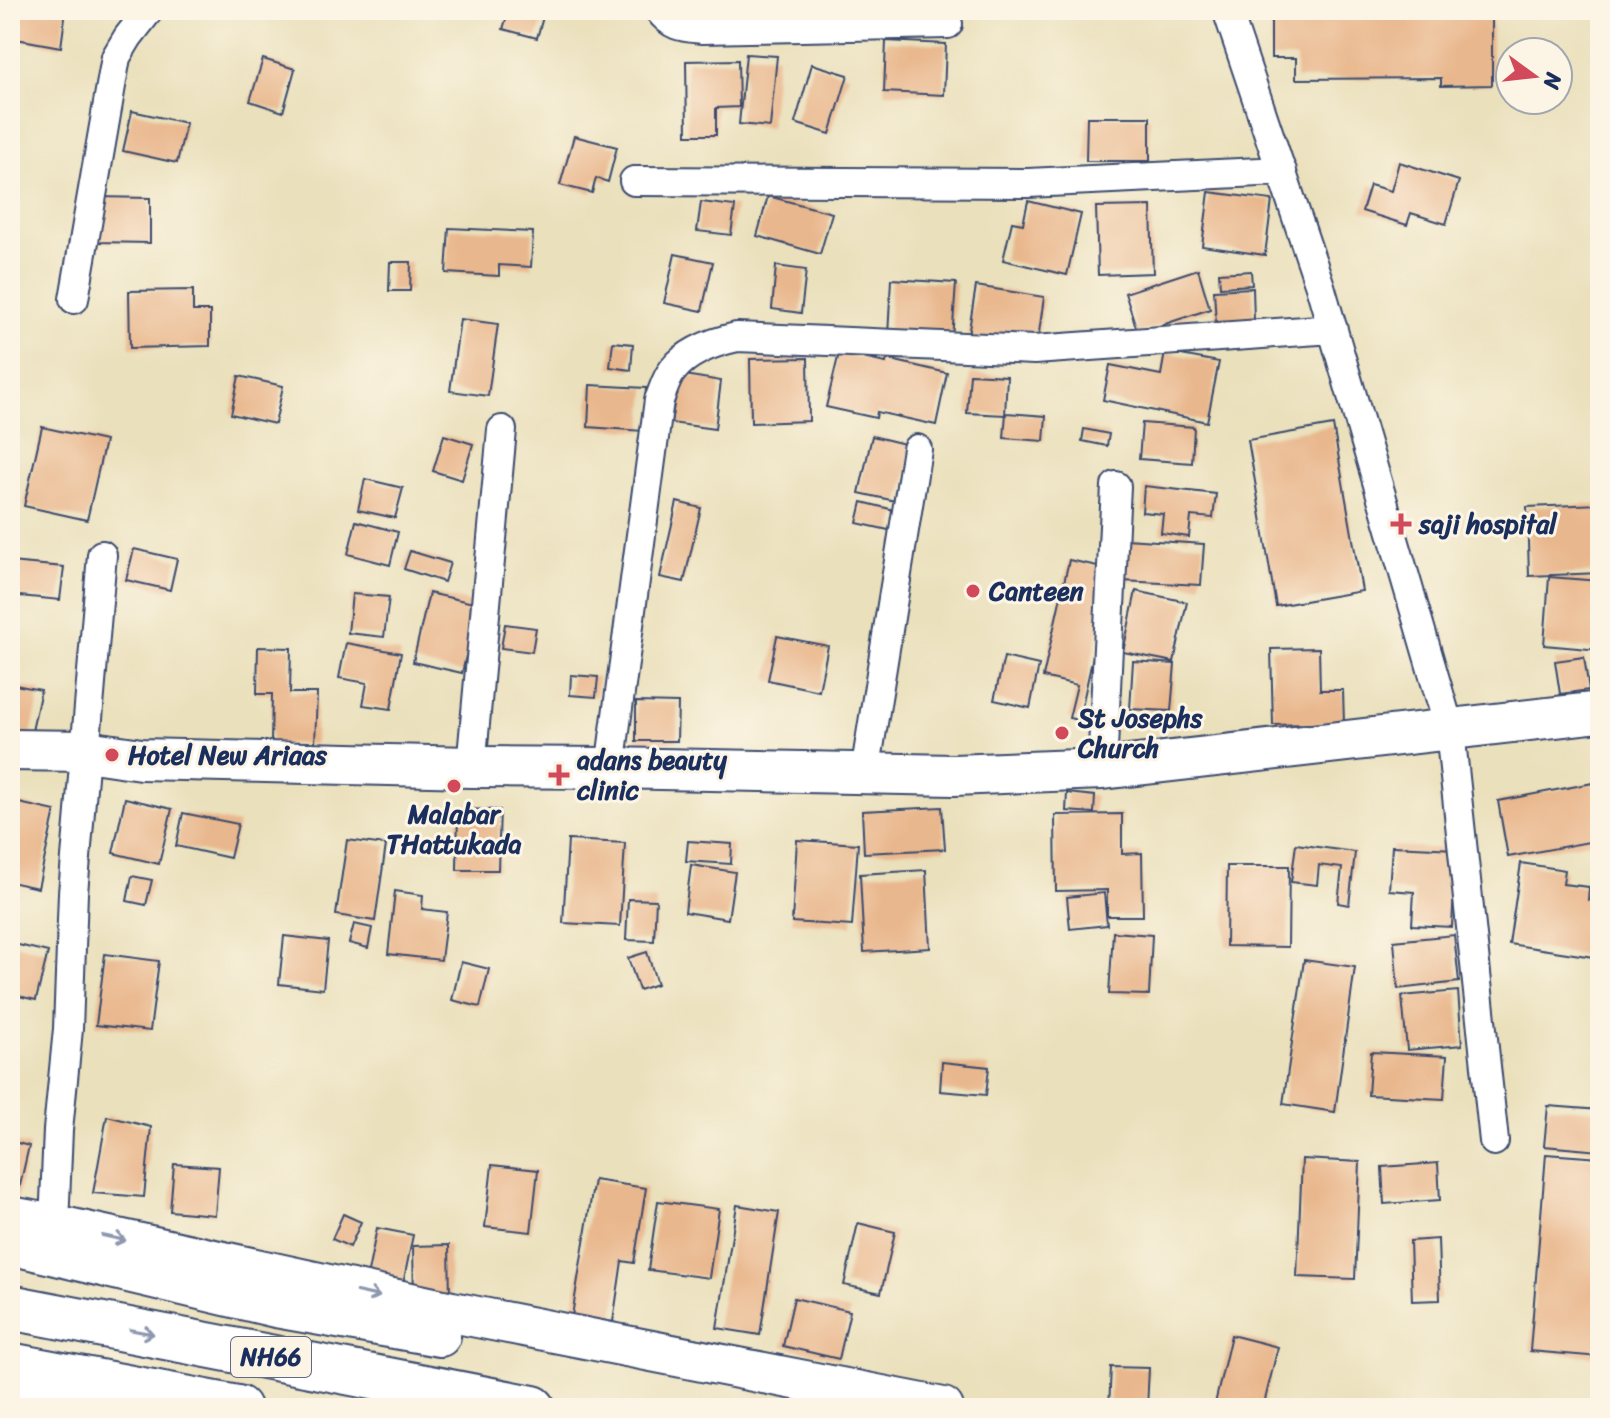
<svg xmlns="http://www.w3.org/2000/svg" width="1610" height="1418" viewBox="0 0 1610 1418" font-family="Sriracha,sans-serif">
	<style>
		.building { fill: #e9b78d }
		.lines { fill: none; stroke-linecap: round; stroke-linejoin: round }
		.minor-casing { stroke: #3a4a6c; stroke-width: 32 }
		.secondary-casing { stroke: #3a4a6c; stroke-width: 44 }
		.trunk-casing { stroke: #3a4a6c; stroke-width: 48 }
		.minor { stroke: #fff; stroke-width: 28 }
		.secondary { stroke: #fff; stroke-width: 40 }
		.trunk { stroke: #fff; stroke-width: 44 }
		.oneway { stroke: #8d97ae }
		.poi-dot { fill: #d1495b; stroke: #fcf5e5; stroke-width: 3 }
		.labels { text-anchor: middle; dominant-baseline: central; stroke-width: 6; stroke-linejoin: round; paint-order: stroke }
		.shield { fill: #fcf5e5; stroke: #5e6a86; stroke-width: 2 }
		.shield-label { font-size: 24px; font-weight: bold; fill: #1b2f5e }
		.poi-label { font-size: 26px; font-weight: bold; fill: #1b2f5e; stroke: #fcf5e5; text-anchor: start }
	</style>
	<rect width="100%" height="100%" fill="#fcf5e5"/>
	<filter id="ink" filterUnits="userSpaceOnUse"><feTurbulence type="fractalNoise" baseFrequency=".0125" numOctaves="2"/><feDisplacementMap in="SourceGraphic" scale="16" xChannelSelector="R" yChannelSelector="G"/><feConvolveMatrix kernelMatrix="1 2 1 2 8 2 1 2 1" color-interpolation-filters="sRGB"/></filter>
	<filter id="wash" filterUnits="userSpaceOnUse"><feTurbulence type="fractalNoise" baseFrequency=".006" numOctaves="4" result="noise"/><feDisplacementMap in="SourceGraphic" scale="32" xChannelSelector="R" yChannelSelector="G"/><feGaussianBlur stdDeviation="1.8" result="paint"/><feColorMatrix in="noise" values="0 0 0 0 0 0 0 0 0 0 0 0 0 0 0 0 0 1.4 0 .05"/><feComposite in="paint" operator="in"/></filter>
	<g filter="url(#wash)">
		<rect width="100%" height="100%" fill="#eae0bc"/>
		<g id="blocks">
			<path class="building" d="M10,10H66L61,47L16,39L14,56H10Z
				M233,10H260L258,17Z
				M509,10H545L537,38L503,29Z
				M1353,10H1492V85L1441,86V78L1296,79V58H1271V11Z
				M886,41L946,44L944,95L884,92Z
				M746,54L777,56L770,127L739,124Z
				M263,59L295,69L283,112L250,101Z
				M738,60L739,107L716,108V135H687L686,61Z
				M812,64L848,75L830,134L795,123Z
				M132,111L186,123L177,163L123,151Z
				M1087,117H1150V161H1086Z
				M574,136L617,147L608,182L596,178L592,193L560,185Z
				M1399,162L1459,181L1446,224L1411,213L1407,225L1362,211L1370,185L1391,191Z
				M1209,192L1272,200L1265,255L1202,246Z
				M768,196L832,213L820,254L757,236Z
				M97,197L150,198V243L97,242Z
				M1028,201L1081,214L1067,275L1003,260L1012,222L1023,224Z
				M701,202L735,206L731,235L697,231Z
				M1151,206L1153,273L1098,275L1096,207Z
				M449,228L533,232L531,267L499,265V276L446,273Z
				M675,254L713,262L702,311L664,303Z
				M390,262H411L410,291H389Z
				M776,266L806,270L801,313L772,309Z
				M1198,269L1210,309L1138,333L1125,293Z
				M1251,271L1252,285L1220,287L1219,273Z
				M891,279L956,283L952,340L888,336Z
				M976,286L1044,297L1037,347L968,336Z
				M1253,288L1254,320L1216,323L1214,290Z
				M193,290V311H210V346L130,348L129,291Z
				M460,319L498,324L488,396L450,391Z
				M613,342L633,344L631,370L610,367Z
				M1165,352L1219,362L1207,422L1103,400L1110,365L1161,375Z
				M839,353L886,363L887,359L947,373L936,425L877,412L876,418L826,407Z
				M808,358L809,421L751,423L750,359Z
				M679,374L721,381L715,429L671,423Z
				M970,374L1007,376L1005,415L967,413Z
				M239,376L283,386L275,424L231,414Z
				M590,385L646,388L643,431L588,427Z
				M1006,413L1046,416L1044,441L1004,438Z
				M1142,423L1194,427L1192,463L1139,459Z
				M1333,425L1362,591L1276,606L1248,440Z
				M42,427L105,441L87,520L24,506Z
				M1084,429L1109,434L1107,446L1082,441Z
				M444,435L473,444L462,480L433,471Z
				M872,436L913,446L900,502L859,493Z
				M365,479L403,488L395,518L358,510Z
				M1144,486L1216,494L1213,518L1191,516L1189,537L1161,533L1163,514L1142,512Z
				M677,502L701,508L684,582L660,577Z
				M862,502L898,511L893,531L857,523Z
				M1600,504V573L1529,576L1527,507Z
				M356,521L398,532L390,565L348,554Z
				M1125,539L1204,544L1201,585L1122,581Z
				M134,549L177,559L170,590L126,580Z
				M410,551L450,563L444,582L404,569Z
				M1069,560L1112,569L1079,720L1069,718L1077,685L1043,677Z
				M10,562L64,567L60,600L10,595Z
				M1549,577L1600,581V650L1544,645Z
				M1136,591L1187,602L1174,662L1123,652Z
				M429,593L478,604L462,673L413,662Z
				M352,594L389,597L384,637L348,633Z
				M505,624L536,628L532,652L501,648Z
				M777,636L828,646L819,691L768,680Z
				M346,643L401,653L391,709L363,705L367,683L339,678Z
				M258,647L291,648L290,693H317L315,744L271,743L272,694H257Z
				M1319,648L1320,690H1343L1344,723L1273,725L1271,649Z
				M1004,657L1039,665L1030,708L994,700Z
				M1584,657L1589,690L1560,694L1555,661Z
				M1133,661L1175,664L1171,711L1130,709Z
				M571,675L598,677L596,697L570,695Z
				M10,684L41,690L30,740L10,736Z
				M636,702L678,703L677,741H636Z
				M1593,783L1600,822V840L1508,857L1498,801Z
				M1067,793L1095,796L1094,813L1066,811Z
				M125,798L172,809L159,864L113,853Z
				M10,801L55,811L38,888L10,882Z
				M942,807L945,849L864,853L862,811Z
				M458,809L500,810L498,870H457Z
				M183,813L238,824L230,858L176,846Z
				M1122,814V854L1142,853L1143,916H1107V890L1056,891L1055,815Z
				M347,840L386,845L375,921L336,915Z
				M568,840L625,843L620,926L563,923Z
				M797,840L858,844L852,926L792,922Z
				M688,841L732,844L731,864L686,861Z
				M1296,844L1355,852L1349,905L1338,903L1342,868L1319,865L1317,885L1291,882Z
				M1392,846L1456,849L1452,927L1412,925L1414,892L1389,890Z
				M1521,863L1565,870L1563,884L1589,887L1588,900L1600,901V958L1509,944Z
				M691,865L735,872L728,919L685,912Z
				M1227,866H1289L1288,947L1226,946Z
				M926,870L930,948L864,952L860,874Z
				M132,876L152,880L146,905L127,901Z
				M395,891L423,895L422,909L447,912L441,960L388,954Z
				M1104,893L1107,925L1070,929L1067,897Z
				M628,899L656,900L654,941L626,940Z
				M354,924L372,928L368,948L349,943Z
				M1113,932L1152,935L1149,995L1109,994Z
				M1454,935L1459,982L1398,989L1394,941Z
				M284,936L328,941L323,989L279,984Z
				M10,943L48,952L36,1000L10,994Z
				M647,952L657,984L639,990L628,958Z
				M105,954L159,961L150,1031L96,1025Z
				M1304,960L1355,967L1335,1112L1283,1104Z
				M461,962L489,969L480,1007L452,1000Z
				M1458,991L1462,1045L1407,1050L1402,996Z
				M1371,1052L1447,1056L1444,1099L1368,1095Z
				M942,1062L989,1067L986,1095L940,1091Z
				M1548,1106L1600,1110V1151L1544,1146Z
				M107,1116L151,1127L144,1197L93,1193Z
				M10,1141L29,1146L16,1203L10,1202Z
				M1546,1154L1600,1158V1357L1530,1351Z
				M1302,1159L1360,1162L1355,1279L1297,1277Z
				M1438,1163L1440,1200L1384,1204L1382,1167Z
				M174,1164L219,1167L215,1215L170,1211Z
				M492,1165L538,1170L531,1232L485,1227Z
				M594,1180L646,1188L634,1263L622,1261L613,1322L572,1316Z
				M658,1201L719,1209L709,1278L648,1270Z
				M737,1205L779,1212L760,1335L717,1328Z
				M343,1214L361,1222L350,1247L332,1239Z
				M858,1223L895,1232L881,1293L844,1285Z
				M377,1228L413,1235L402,1289L366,1282Z
				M1438,1239L1440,1300L1412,1301L1410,1241Z
				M449,1245L450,1297L414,1298L413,1246Z
				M794,1298L850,1311L839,1359L783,1346Z
				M1231,1335L1278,1347L1263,1408H1214Z
				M1111,1367L1149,1368L1147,1408H1109Z"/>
		</g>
	</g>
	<g filter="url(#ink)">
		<use href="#blocks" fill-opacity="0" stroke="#3a4a6c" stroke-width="2"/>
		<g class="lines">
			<defs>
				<path id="minor" d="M659,10C672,27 682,27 702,29L948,24
					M1227,10L1320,286L1450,731L1494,1141
					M634,181L1028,183L1282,171
					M74,299L116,57L128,37L149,10
					M471,767L502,430
					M610,768L659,400C663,391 666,378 673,370C688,351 714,342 737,337L1034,350L1333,329
					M1102,769L1116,486
					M865,773L917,449
					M54,1225L58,1130L68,1029L73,893L102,555"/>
				<path id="secondary" d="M10,750L86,751L141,759L471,767L610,768L954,775L1102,769L1600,712
					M10,1217L54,1225L452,1312L943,1408
					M10,1244L276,1307L440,1336
					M10,1399L53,1408"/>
				<path id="trunk" d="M10,1307L533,1408
					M10,1365L238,1408"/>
			</defs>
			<use href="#minor" class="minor-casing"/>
			<use href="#secondary" class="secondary-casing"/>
			<use href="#trunk" class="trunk-casing"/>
			<use href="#minor" class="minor"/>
			<use href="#secondary" class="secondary"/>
			<use href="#trunk" class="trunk"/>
		</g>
		<defs><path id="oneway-shaft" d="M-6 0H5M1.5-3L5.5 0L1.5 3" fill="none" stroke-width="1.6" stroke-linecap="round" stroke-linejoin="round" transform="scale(2)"/></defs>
		<g class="oneway">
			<use href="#oneway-shaft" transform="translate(114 1238) rotate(12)"/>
			<use href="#oneway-shaft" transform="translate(368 1294) rotate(12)"/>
			<use href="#oneway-shaft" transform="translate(142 1332) rotate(11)"/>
		</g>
	</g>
	<g class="poi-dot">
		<path d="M1397 512h8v8h8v8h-8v8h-8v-8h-8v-8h8z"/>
		<circle cx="973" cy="591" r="8"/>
		<circle cx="1062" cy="733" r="8"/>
		<circle cx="112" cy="755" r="8"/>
		<path d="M555 763h8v8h8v8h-8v8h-8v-8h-8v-8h8z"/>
		<circle cx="454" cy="786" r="8"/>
	</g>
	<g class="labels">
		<rect class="shield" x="231" y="1337" width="80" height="40" rx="6"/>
		<g class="shield-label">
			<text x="271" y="1357">NH66</text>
		</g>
		<g class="poi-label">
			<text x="1419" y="524">saji hospital</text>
			<text x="989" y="591">Canteen</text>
			<text x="1078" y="718">St Josephs<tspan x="1078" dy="30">Church</tspan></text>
			<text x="128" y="755">Hotel New Ariaas</text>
			<text x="577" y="760">adans beauty<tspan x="577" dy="30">clinic</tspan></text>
			<text x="454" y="814" text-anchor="middle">Malabar<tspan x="454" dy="30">THattukada</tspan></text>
		</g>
	</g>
	<rect width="1610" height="1418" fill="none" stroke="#fcf5e5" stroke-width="40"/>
	<g transform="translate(1534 76) rotate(105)"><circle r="38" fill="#fcf5e5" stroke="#a2a6af" stroke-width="2"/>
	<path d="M0-6L14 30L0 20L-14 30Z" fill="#d1495b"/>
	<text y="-12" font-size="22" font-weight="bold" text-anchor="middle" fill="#1b2f5e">N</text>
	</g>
</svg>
